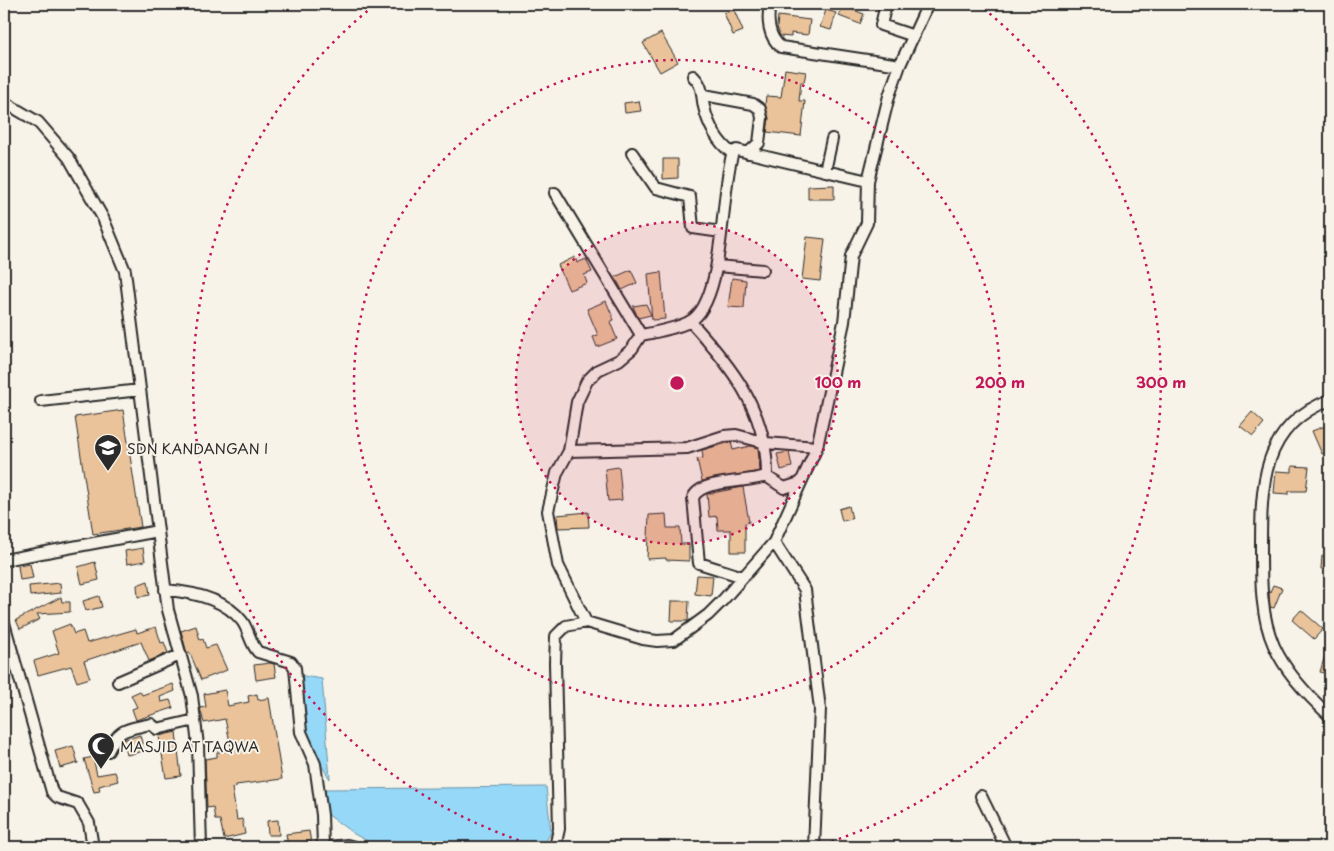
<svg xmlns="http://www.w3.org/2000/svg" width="1334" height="851" viewBox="0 0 1334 851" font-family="'Playpen Sans',sans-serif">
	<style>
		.water { fill: #96d8f8; stroke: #6b93a6 }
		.building { fill: #eac39a; stroke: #2b2b2b }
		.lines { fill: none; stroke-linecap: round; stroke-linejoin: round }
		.minor-casing { stroke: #2b2b2b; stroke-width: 14 }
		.minor { stroke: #f7f3e8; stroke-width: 10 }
		.ring { fill: none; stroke: #c2185b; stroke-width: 2.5; stroke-dasharray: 2.5 5 }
		.labels { text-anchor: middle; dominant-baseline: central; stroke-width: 4; stroke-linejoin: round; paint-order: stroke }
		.poi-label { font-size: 14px; fill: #2b2b2b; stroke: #f7f3e8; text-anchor: start }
		.centre { fill: #c2185b; stroke: #f7f3e8; stroke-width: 2.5 }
		.ring-label { font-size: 15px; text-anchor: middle; font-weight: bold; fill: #c2185b; stroke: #f7f3e8; stroke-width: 4; stroke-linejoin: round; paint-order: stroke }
	</style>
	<rect width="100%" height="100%" fill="#f7f3e8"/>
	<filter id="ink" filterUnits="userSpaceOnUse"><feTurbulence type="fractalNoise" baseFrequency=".02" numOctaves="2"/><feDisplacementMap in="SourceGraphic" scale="10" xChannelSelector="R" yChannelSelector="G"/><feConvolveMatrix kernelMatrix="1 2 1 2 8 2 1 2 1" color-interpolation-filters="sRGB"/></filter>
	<g filter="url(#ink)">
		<path class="water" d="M298,675L322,679L330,779L302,735Z
			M546,787L551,832L543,847H379L354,834L323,811L326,789Z"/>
		<path class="building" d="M843,6L864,14L860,24L839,16Z
			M734,10L743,31L733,35L724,13Z
			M826,10L836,13L831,30L820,27Z
			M778,16L810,20L808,35L791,33V37L780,36L777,27Z
			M661,33L678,62L660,72L643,43Z
			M785,69L806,72L804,82H801L799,101H805L801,136L767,132L769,118L765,105L766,96L781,97Z
			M639,101L641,111L625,113L624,103Z
			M663,159H678V178L663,179Z
			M834,185V199H808V186Z
			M807,237L825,239L820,281L802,279Z
			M575,257L577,263L586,259L592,272L584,275L587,283L569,290L558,265Z
			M631,270L637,283L622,290L615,277Z
			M661,272L665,319L652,320L648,274Z
			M732,278L746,280L744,308L728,307Z
			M606,301L614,320L610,322L617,339L597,347L593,337L598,335L587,309Z
			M646,304L651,315L638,318L633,306Z
			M123,410L141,527L93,534L75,417Z
			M1252,412L1264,423L1253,436L1240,426Z
			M1328,425L1330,450L1322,454L1312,431Z
			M731,442L733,450L750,446L758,448L760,471L702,481L697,459L703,458L702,450Z
			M789,452L792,467L781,470L777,454Z
			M1292,466L1309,467L1306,491H1289V494L1274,493L1276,471L1292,472Z
			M619,467L622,500L608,501L605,469Z
			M743,487L749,522L745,523V552H731V530H718L717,516L709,517L707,494Z
			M849,506L852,519L842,521L839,509Z
			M588,512L589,527L558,528L557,515Z
			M666,514L667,528H680L681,544H689V561L666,560V558L647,559L649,515Z
			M143,548L145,561L127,564L125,551Z
			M1322,556L1330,557V570L1321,569Z
			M95,562L99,580L82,584L78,567Z
			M30,564L33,578L20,580L18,566Z
			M697,575L713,576L711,596L695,594Z
			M148,581L150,595L138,597L137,585Z
			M60,583L61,593L30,596L29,586Z
			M1273,585L1282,588L1274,608L1270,607L1269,594Z
			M99,596L102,607L86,611L83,601Z
			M61,597L62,602H70V612L37,614L40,619L20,629L16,620Z
			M672,601H689L688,621H671Z
			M1301,610L1323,629L1314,639L1292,620Z
			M70,624L74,634L83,631L87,643L136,629L137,633L156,627L161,643L164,642L168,653L149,661L141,642L84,661L90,678L77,682L71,666L38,675L34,661L59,653L52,631Z
			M196,626L200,640L203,639L206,648L216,645L227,670L201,680L190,653L187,654L181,631Z
			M1328,645L1330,646V675L1320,672Z
			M270,663L274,664L276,677L256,680L254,665Z
			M173,684L175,691L160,697L161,702L170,700L173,708L136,720L132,709L137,707L131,695L140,691L142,695Z
			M225,690L228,706L249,702L248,696L257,694L258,700L269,698L282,779L236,785V787L232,788L237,820L242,819L245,834L224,839L220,820H215L213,807L207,808L205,759L217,757V752L232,751L225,719L204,723L200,708L206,707L204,694Z
			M176,732L181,776L166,778L159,736Z
			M140,735L144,751L127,755L123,740Z
			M73,746L78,763L60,768L55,751Z
			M93,757L97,775L115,772L118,781L99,786L100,791L94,792L84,759Z
			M278,820L279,835H268L267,821Z
			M309,831L311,843L288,846L286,834Z"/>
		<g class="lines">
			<defs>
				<path id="minor" d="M770,4C767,19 768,37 781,47L900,65
					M886,4L881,25L914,36
					M693,76C704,87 701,94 704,107C708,125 718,143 732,153
					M704,95L753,104L760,109L762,118L759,143L748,153
					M4,102L38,122L69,158L103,218L125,271L168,610L192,696L198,745L201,847
					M632,153L656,188L690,197L693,228L721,232
					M825,171L832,139
					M555,193L641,335
					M717,266L763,270
					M690,321C731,366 766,409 767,472L766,476C748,483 700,479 693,498L699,563L743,577
					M1330,400C1260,426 1261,488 1261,552C1261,583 1261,617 1274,646C1286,673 1308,696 1330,716
					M41,401L140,390
					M569,451L687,448L724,436L736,435L766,443L817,447
					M766,476L784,488L800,483
					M774,542L805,590L820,709L814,847
					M4,560L158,531
					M165,590C192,592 224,598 242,621C249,630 250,644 258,652L291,662L295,668L301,732L315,764L322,815L323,847
					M586,622L558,565L548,511L557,473L569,451L577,402L587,381L598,370L619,360L632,349L641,335C657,332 674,329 689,322C726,303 720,189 733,152L737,150L868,181
					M4,623L52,792L57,797L78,804L89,823L93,847
					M118,682L180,655
					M108,751C120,727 126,730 151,724L157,729L195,720
					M981,796L1006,847
					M329,847L347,845L354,847
					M555,847L559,829L555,663L556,636L566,626L586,622L643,639L657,641L674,640L708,615L723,600L774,542L817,447L844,322L851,256L867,223L868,181L889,96L900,65L928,4"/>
			</defs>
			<use href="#minor" class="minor-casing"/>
			<use href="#minor" class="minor"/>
		</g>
	</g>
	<circle cx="677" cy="383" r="161" fill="#c2185b" fill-opacity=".12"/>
	<g class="ring">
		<circle cx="677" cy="383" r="161"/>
		<circle cx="677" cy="383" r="323"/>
		<path d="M540 847A484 484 0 0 1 376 4M978 4A484 484 0 0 1 814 847"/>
	</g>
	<defs>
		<symbol id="school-pin" viewBox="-11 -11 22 30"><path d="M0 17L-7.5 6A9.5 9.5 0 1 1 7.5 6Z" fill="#2b2b2b" stroke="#f7f3e8"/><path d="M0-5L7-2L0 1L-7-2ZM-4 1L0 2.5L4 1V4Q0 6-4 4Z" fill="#fff"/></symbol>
		<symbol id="mosque-pin" viewBox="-11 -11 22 30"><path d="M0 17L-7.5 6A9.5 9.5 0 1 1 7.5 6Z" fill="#2b2b2b" stroke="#f7f3e8"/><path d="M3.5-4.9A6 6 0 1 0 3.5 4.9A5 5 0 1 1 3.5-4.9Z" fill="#fff"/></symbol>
	</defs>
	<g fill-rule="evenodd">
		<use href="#school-pin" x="92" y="432" width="32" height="43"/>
		<use href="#mosque-pin" x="85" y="730" width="32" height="43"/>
	</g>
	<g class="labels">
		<g class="poi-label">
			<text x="127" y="448">SDN KANDANGAN I</text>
			<text x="120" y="746">MASJID AT TAQWA</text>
		</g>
	</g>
	<circle cx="677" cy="383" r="8" class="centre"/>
	<g class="ring-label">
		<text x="838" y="388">100 m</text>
		<text x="1000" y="388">200 m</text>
		<text x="1161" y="388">300 m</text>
	</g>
	<rect width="1334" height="851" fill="none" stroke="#f7f3e8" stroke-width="20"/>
	<rect x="10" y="10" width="1314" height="831" fill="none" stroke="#2b2b2b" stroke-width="2" filter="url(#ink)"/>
</svg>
